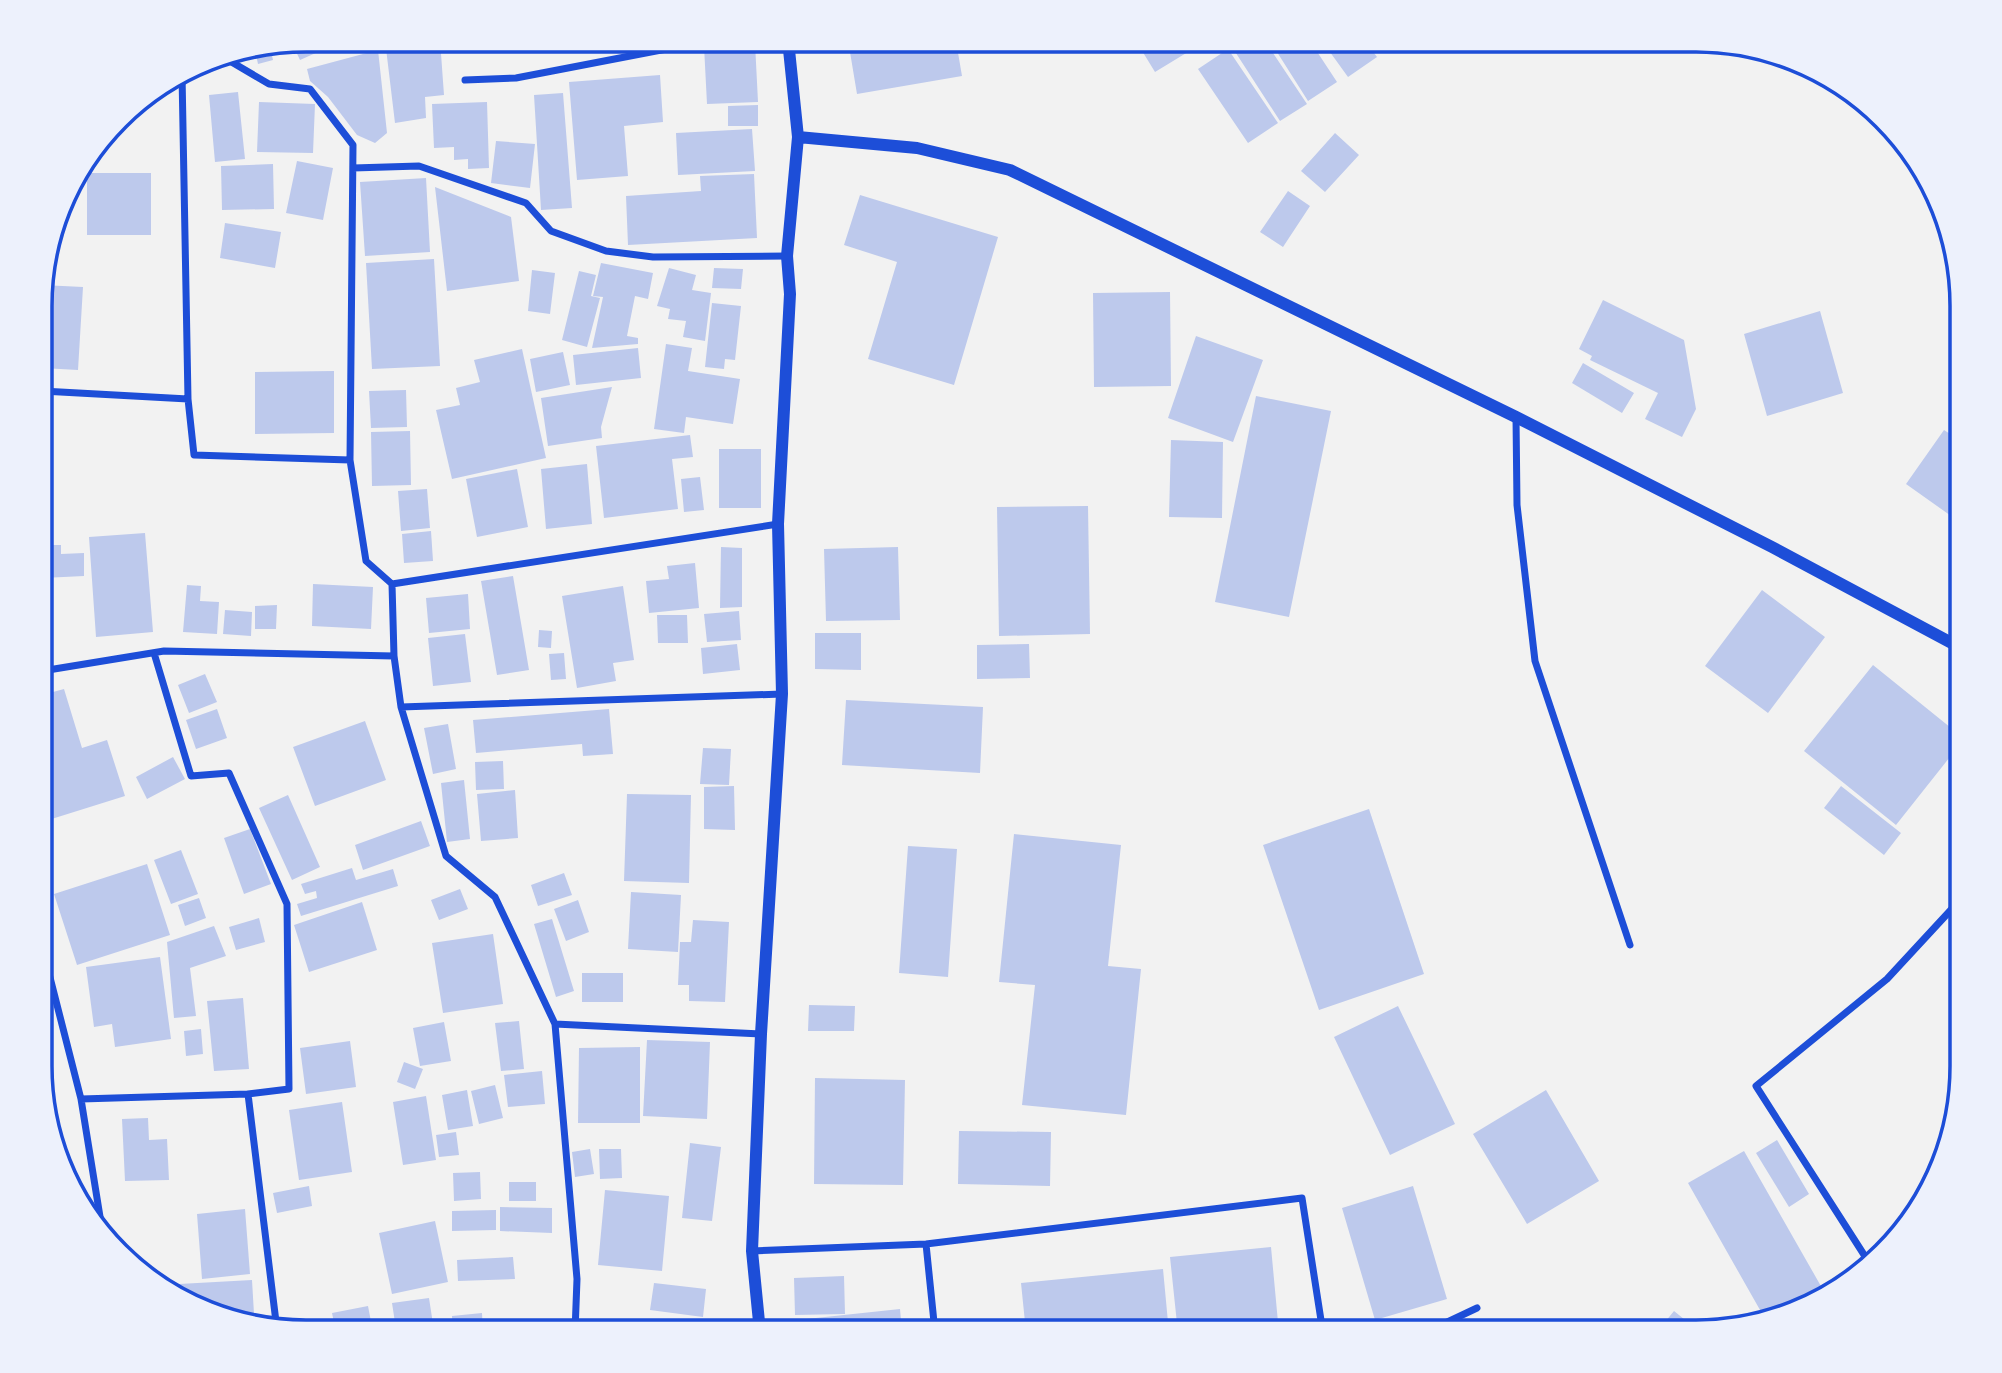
<svg xmlns="http://www.w3.org/2000/svg" width="2002" height="1373" viewBox="0 0 2002 1373" font-family="'Alegreya Sans',sans-serif">
	<style>
		.building { fill: #bdc9ec }
		.lines { fill: none; stroke-linecap: round; stroke-linejoin: round }
		.minor { stroke: #1d4ed8; stroke-width: 7 }
		.tertiary { stroke: #1d4ed8; stroke-width: 12 }
		.rim { fill: none; stroke: #1d4ed8; stroke-width: 3.5 }
	</style>
	<rect width="100%" height="100%" fill="#f2f2f2"/>
	<path class="building" d="M306,40H313L318,52L300,60L292,43Z
		M385,40H440L444,95L425,97L426,118L395,123Z
		M449,40H498L499,44L450,50Z
		M529,40H567V42L530,48Z
		M848,40L956,41L962,76L857,94Z
		M1136,41H1206L1155,72Z
		M1242,41H1265L1307,104L1280,121L1232,47Z
		M1270,41H1310L1337,82L1308,101Z
		M1322,41H1365L1377,57L1348,77Z
		M755,43L758,102L707,104L704,46Z
		M270,47L273,60L258,64L255,50Z
		M1228,49L1278,123L1248,143L1198,69Z
		M378,50L387,133L375,143L357,135L328,97L310,81L307,69Z
		M660,75L663,122L624,126L628,176L577,180L569,82Z
		M238,92L245,159L215,162L209,95Z
		M563,93L572,208L541,210L534,95Z
		M259,102L315,104L313,153L257,152Z
		M487,102L489,168L468,169V159L454,160V147L434,148L432,104Z
		M758,105V126H728V106Z
		M752,129L755,171L678,175L676,133Z
		M1335,133L1359,155L1325,192L1301,171Z
		M496,141L535,144L530,188L491,183Z
		M297,161L333,168L323,220L286,213Z
		M273,164L274,209L222,210L221,166Z
		M87,173H151V235H87Z
		M754,174L757,238L628,245L626,196L701,191L700,176Z
		M426,178L430,252L365,256L360,182Z
		M435,187L511,217L519,281L447,291Z
		M1288,191L1310,206L1283,247L1260,232Z
		M860,195L998,237L954,385L868,359L897,262L844,245Z
		M225,223L281,232L275,268L220,258Z
		M434,259L440,366L372,369L366,263Z
		M601,263L653,273L648,299L635,296L627,336L638,338V344L592,348L603,297L593,296Z
		M669,268L696,275L692,290L711,293L705,341L683,337L686,321L668,319L670,309L657,306Z
		M714,268L743,269L741,289L712,288Z
		M532,270L555,273L550,314L528,311Z
		M579,271L596,275L591,296L600,298L587,347L562,340Z
		M42,285L83,287L78,370L42,368Z
		M1170,292L1171,386L1094,387L1093,293Z
		M1603,300L1684,340L1696,409L1682,437L1645,419L1658,393L1590,360L1592,356L1579,349Z
		M712,303L741,306L735,360L725,359L724,369L705,367Z
		M1820,311L1843,393L1767,416L1744,334Z
		M1196,336L1263,360L1233,442L1168,418Z
		M666,344L692,348L688,371L740,379L733,424L686,417L684,433L654,429Z
		M638,348L641,378L576,385L573,355Z
		M522,349L546,458L452,479L436,410L460,405L456,388L480,382L474,360Z
		M563,352L570,385L536,392L530,359Z
		M1583,363L1634,393L1622,413L1572,383Z
		M334,371V433L255,434V372Z
		M612,387L601,427L602,438L548,446L541,398Z
		M406,390L407,427L371,428L369,391Z
		M1256,396L1331,411L1289,617L1215,602Z
		M1944,430L1961,441V523L1906,484Z
		M410,431L411,485L372,486L371,432Z
		M690,435L693,457L672,459L678,509L604,518L596,446Z
		M1171,440L1223,442L1222,518L1169,517Z
		M719,449H761V508H719Z
		M587,464L592,524L546,529L541,469Z
		M517,469L528,527L477,537L466,479Z
		M700,477L704,510L684,512L681,479Z
		M427,489L430,528L401,531L398,491Z
		M1088,506L1090,634L999,636L997,507Z
		M431,531L433,561L404,563L402,534Z
		M145,533L153,632L96,637L89,537Z
		M42,545H61V554L84,553V576L43,578Z
		M721,547L742,548V607L720,608Z
		M898,547L900,620L826,621L824,549Z
		M695,563L699,608L649,613L646,581L669,579L667,566Z
		M513,576L529,670L497,675L481,581Z
		M313,584L373,587L371,629L312,626Z
		M187,585L201,586L200,601L219,602L217,634L183,632Z
		M623,586L634,660L613,663L616,681L577,688L562,596Z
		M1762,590L1825,637L1768,713L1705,666Z
		M468,594L470,629L429,633L426,598Z
		M277,605L276,629H255V606Z
		M225,610L252,612L251,636L223,634Z
		M739,611L741,640L707,642L704,614Z
		M657,615H687L688,643H658Z
		M539,630L552,631L551,648L538,647Z
		M815,633H861V670L815,669Z
		M465,634L471,682L433,686L428,638Z
		M737,644L740,670L703,674L701,648Z
		M1029,644L1030,678L977,679V645Z
		M564,653L566,679L551,680L549,654Z
		M1873,665L1961,736V743L1896,825L1804,751Z
		M205,674L217,702L189,713L178,685Z
		M64,689L82,748L107,740L125,796L42,822V695Z
		M846,700L983,707L980,773L842,765Z
		M217,709L227,738L196,749L186,720Z
		M609,709L613,754L583,756L582,744L476,753L473,720Z
		M365,721L386,780L315,806L293,747Z
		M448,724L456,769L433,774L424,728Z
		M703,748L731,749L729,785L700,784Z
		M173,757L185,779L147,799L136,777Z
		M503,761L504,789L476,790L475,762Z
		M464,780L470,839L447,842L441,783Z
		M734,786L735,830L704,829V787Z
		M1841,786L1901,833L1884,855L1824,808Z
		M515,790L518,838L481,841L477,794Z
		M627,794L691,795L689,883L624,881Z
		M288,795L320,867L292,880L259,808Z
		M1369,809L1424,974L1319,1010L1263,845Z
		M421,821L430,846L363,870L355,845Z
		M250,829L271,884L244,894L224,838Z
		M1014,834L1121,845L1108,966L1141,969L1126,1115L1022,1105L1035,985L999,982Z
		M908,846L957,849L948,977L899,973Z
		M181,850L198,894L171,904L154,860Z
		M147,864L170,935L77,965L54,894Z
		M352,868L356,880L393,869L398,886L301,916L297,904L317,898L316,891L305,894L301,884Z
		M564,873L572,895L538,906L531,885Z
		M460,889L468,909L439,920L431,900Z
		M631,892L681,895L678,952L628,949Z
		M199,898L206,918L185,926L178,905Z
		M578,900L589,932L566,941L554,909Z
		M362,902L377,950L309,972L294,925Z
		M259,918L265,942L236,950L229,927Z
		M552,919L574,991L556,997L534,924Z
		M693,920L729,922L725,1002L689,1001V985H678L680,942H691Z
		M214,926L226,956L190,968L196,1016L174,1018L167,942Z
		M493,934L503,1004L443,1013L432,943Z
		M160,957L171,1039L115,1047L112,1024L94,1027L86,967Z
		M582,973H623V1002H582Z
		M243,998L249,1069L214,1071L207,1001Z
		M809,1005L855,1006L854,1031H808Z
		M1398,1006L1455,1124L1390,1155L1334,1037Z
		M519,1021L524,1069L501,1071L495,1023Z
		M444,1022L451,1061L420,1066L413,1028Z
		M201,1029L203,1054L186,1056L184,1031Z
		M647,1040L710,1042L707,1119L643,1116Z
		M350,1041L356,1087L306,1094L300,1048Z
		M640,1047V1123H578L579,1048Z
		M404,1062L423,1069L415,1089L397,1082Z
		M542,1071L545,1104L508,1107L504,1075Z
		M815,1078L905,1080L903,1185L814,1184Z
		M495,1085L503,1118L479,1124L471,1091Z
		M467,1090L473,1126L448,1130L442,1095Z
		M1546,1090L1599,1181L1527,1224L1473,1134Z
		M426,1096L436,1160L403,1165L393,1102Z
		M342,1102L352,1172L299,1180L289,1110Z
		M148,1118L149,1140L167,1139L169,1180L125,1181L122,1119Z
		M959,1131L1051,1132L1050,1186L958,1184Z
		M456,1132L459,1155L439,1157L436,1135Z
		M1777,1140L1809,1194L1789,1207L1756,1153Z
		M690,1143L721,1147L712,1221L682,1218Z
		M590,1149L594,1174L575,1177L572,1152Z
		M599,1149H621L622,1178L600,1179Z
		M1744,1151L1826,1295L1814,1305L1764,1317L1688,1183Z
		M480,1172L481,1199L454,1201L453,1173Z
		M509,1182H536V1201H509Z
		M309,1186L312,1206L277,1213L273,1193Z
		M1413,1186L1447,1299L1375,1320L1342,1208Z
		M605,1190L669,1196L662,1271L598,1265Z
		M500,1207L552,1208V1233L500,1231Z
		M245,1209L250,1274L202,1279L197,1214Z
		M496,1210V1230L452,1231V1211Z
		M435,1221L448,1282L392,1294L379,1233Z
		M1271,1247L1279,1333H1178L1170,1257Z
		M513,1257L515,1279L458,1281L457,1260Z
		M1163,1269L1169,1333L1026,1332L1021,1283Z
		M844,1276L845,1314L795,1315L794,1278Z
		M252,1280L254,1314L216,1316L180,1297L179,1284Z
		M654,1283L706,1289L703,1317L650,1310Z
		M429,1298L433,1324L396,1329L392,1303Z
		M368,1306L373,1332H336L332,1313Z
		M900,1309L902,1332H798L797,1320Z
		M1674,1311L1700,1332L1656,1333Z
		M482,1313L483,1332H453L452,1316Z
		M605,1320L712,1329V1332H604Z"/>
	<g class="lines">
		<path class="minor" d="M223,57L269,84L310,89L353,145L350,460L366,561L392,584L394,656L401,707L446,856L495,897L555,1024L577,1279L575,1332
			M182,74L188,399L194,455L350,460
			M465,80L516,78L682,46L687,40
			M353,168L419,166L526,203L551,231L606,251L653,257L787,256
			M42,391L188,399
			M1516,417L1517,505L1535,661L1630,945
			M392,584L778,524
			M154,653L191,776L229,773L287,904L289,1089L248,1094L277,1330
			M42,671L164,651L394,656
			M401,707L782,694
			M42,946L81,1099L102,1229
			M555,1024L761,1034
			M81,1099L248,1094
			M926,1244L935,1332
			M752,1251L926,1244L1302,1198L1323,1333
			M1868,1261L1756,1086L1887,979L1961,899
			M1424,1333L1477,1308"/>
		<path class="tertiary" d="M798,137L917,148L1010,170L1516,417L1772,547L1961,648
			M760,1332L752,1251L761,1034L782,694L778,524L790,294L787,256L798,137L788,40"/>
	</g>
	<path d="M0 0H2002V1373H0ZM306 52H1696A254 254 0 0 1 1950 306V1066A254 254 0 0 1 1696 1320H306A254 254 0 0 1 52 1066V306A254 254 0 0 1 306 52Z" fill="#edf1fc" fill-rule="evenodd"/>
	<path class="rim" d="M306 52H1696A254 254 0 0 1 1950 306V1066A254 254 0 0 1 1696 1320H306A254 254 0 0 1 52 1066V306A254 254 0 0 1 306 52Z"/>
</svg>
